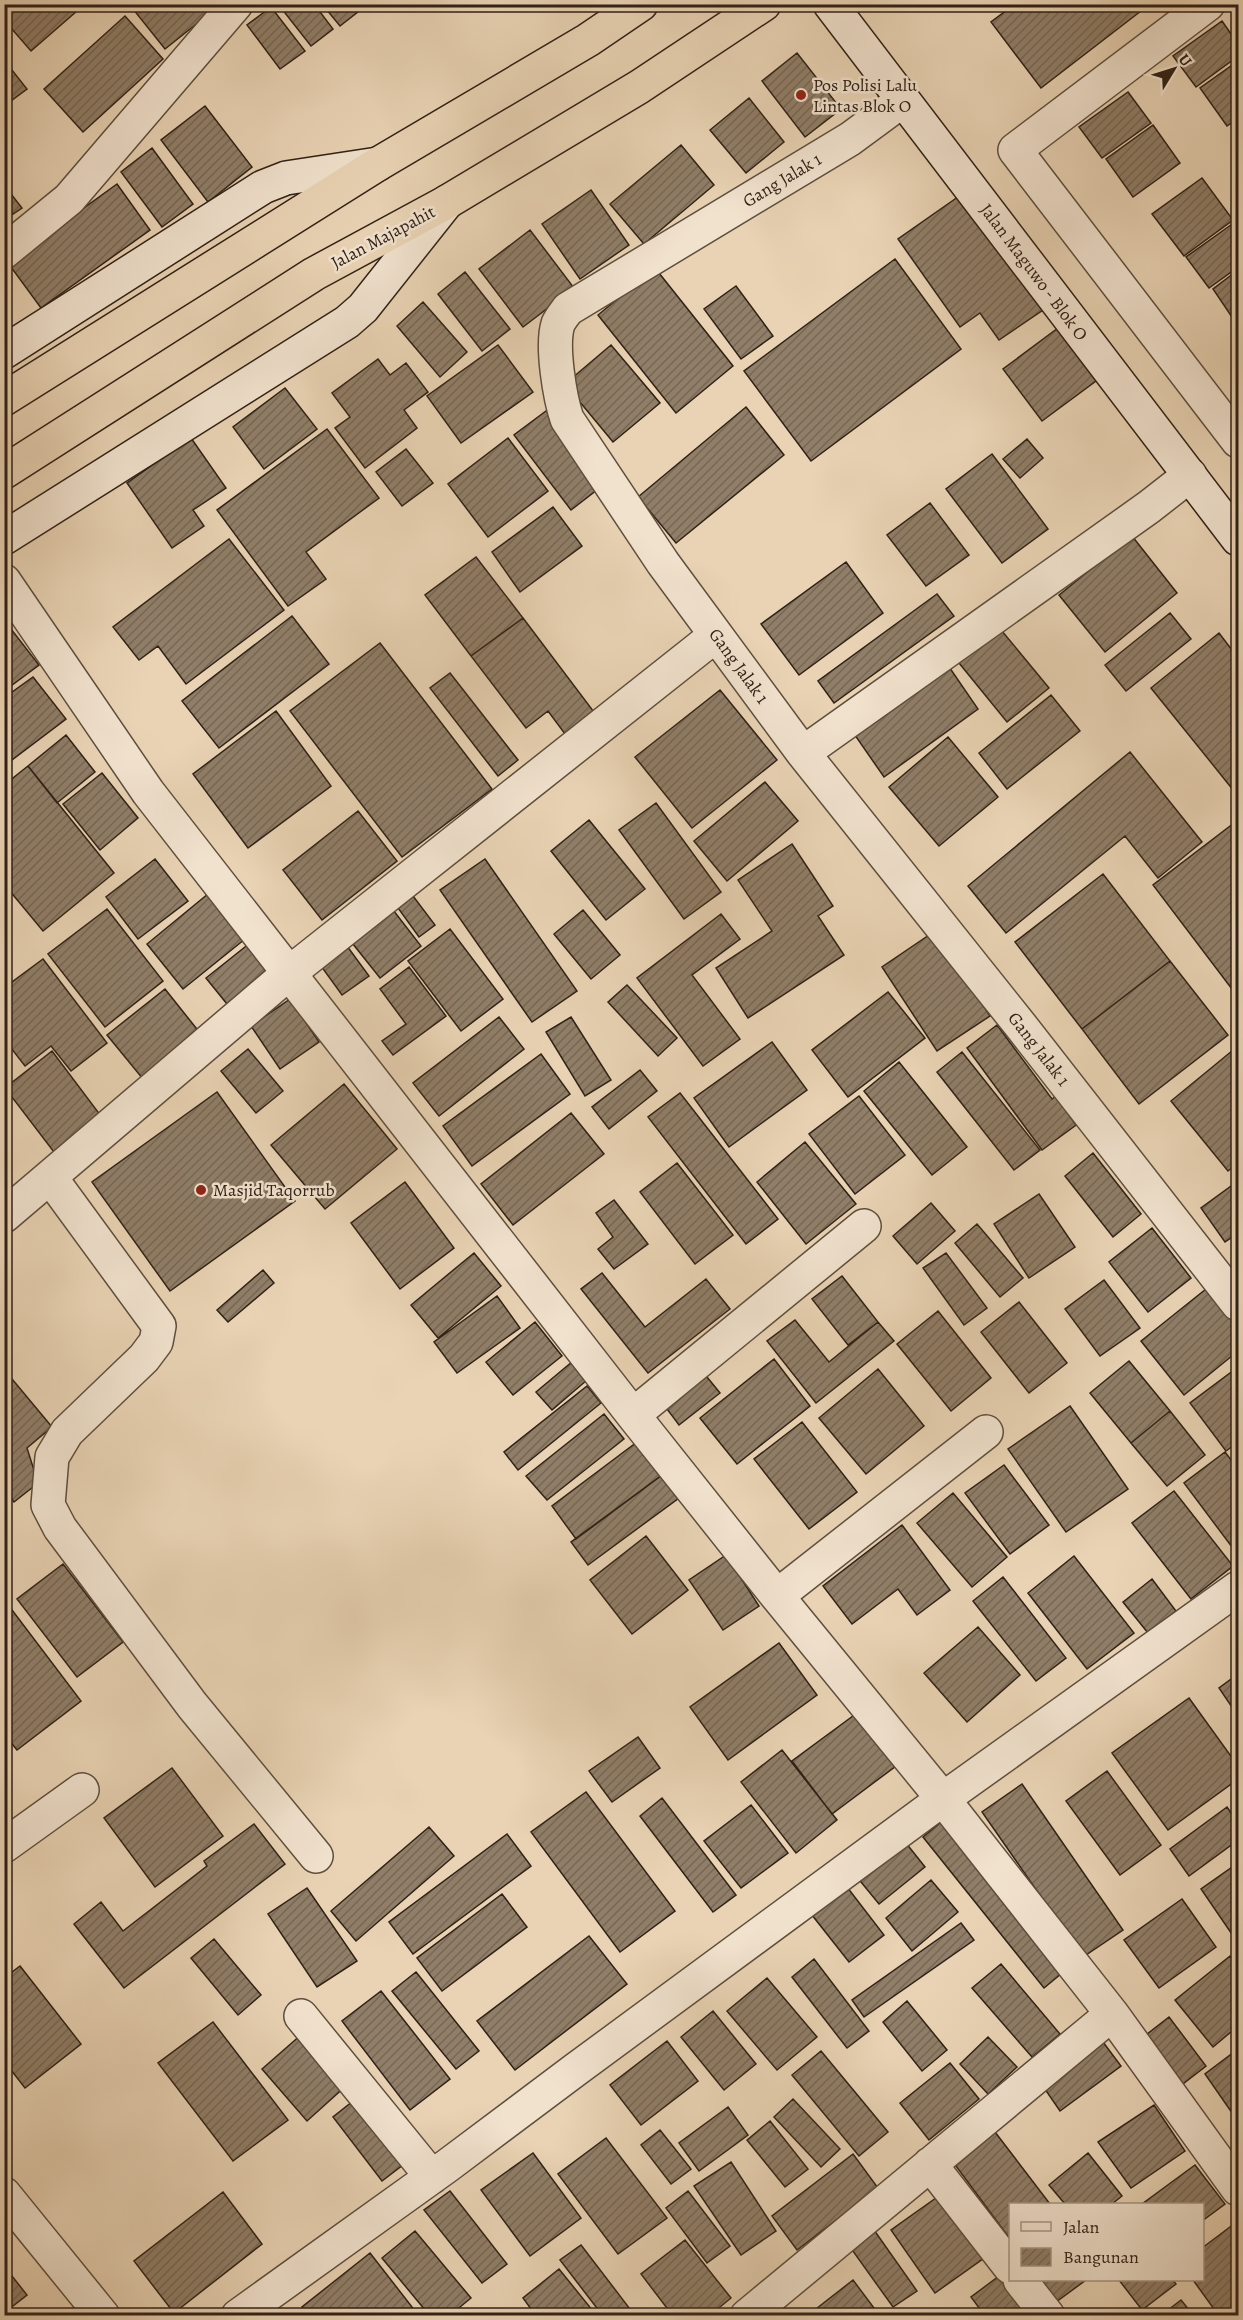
<svg xmlns="http://www.w3.org/2000/svg" width="1243" height="2320" viewBox="0 0 1243 2320" font-family="Alegreya,serif">
	<style>
		.building { fill: url(#building-hatch); stroke: #302116; stroke-width: 1.5 }
		.lines { fill: none; stroke-linecap: round; stroke-linejoin: round }
		.street-casing { stroke: #5e4e3e; stroke-width: 36 }
		.secondary-casing { stroke: #302116; stroke-width: 36 }
		.highway-casing { stroke: #302116; stroke-width: 36 }
		.street { stroke: #f1e2ce; stroke-width: 33 }
		.secondary { stroke: #f1e2ce; stroke-width: 33 }
		.highway { stroke: #e9d3b4; stroke-width: 33 }
		.poi-dot { fill: #8f2418; stroke: #f1e2ce; stroke-width: 2 }
		.labels { text-anchor: middle; dominant-baseline: central; stroke-width: 5; stroke-linejoin: round; paint-order: stroke }
		.poi-label { font-size: 18px; fill: #302116; stroke: #f1e2ce; text-anchor: start }
		.street-label { font-size: 18px; fill: #302116; stroke: #f1e2ce }
	</style>
	<defs>
		<pattern id="building-hatch" width="6" height="6" patternUnits="userSpaceOnUse" patternTransform="scale(1.5)"><rect width="6" height="6" fill="#907e68"/><path d="M-1 1l2-2M0 6l6-6M5 7l2-2" fill="none" stroke="#766755"/></pattern>
	</defs>
	<rect width="100%" height="100%" fill="#e9d3b4"/>
	<filter id="stains"><feTurbulence type="fractalNoise" baseFrequency=".00333" numOctaves="4"/><feColorMatrix values="0 0 0 0 .2 0 0 0 0 .09 0 0 0 0 .02 0 0 0 .5 -.17"/></filter>
	<radialGradient id="worn" r=".72"><stop offset=".6" stop-color="#630" stop-opacity="0"/><stop offset="1" stop-color="#630" stop-opacity=".3"/></radialGradient>
	<path class="building" d="M4,4H85L31,51L4,20Z
		M129,4H201L209,14L165,49Z
		M278,4H314L333,29L311,46Z
		M322,4H354L359,11L340,26Z
		M1015,4H1150L1041,88L991,22Z
		M271,7L305,51L280,69L247,25Z
		M125,16L163,59L83,132L44,89Z
		M1222,21L1238,44V56L1196,87L1173,56Z
		M797,53L841,109L805,137L762,81Z
		M4,60L27,89L4,106Z
		M1238,61V118L1227,126L1200,88Z
		M1128,92L1151,123L1102,158L1079,127Z
		M749,98L784,142L746,173L710,130Z
		M205,106L252,167L208,202L161,140Z
		M1153,125L1180,163L1133,197L1106,159Z
		M681,145L714,185L644,244L610,204Z
		M152,148L193,204L162,227L121,172Z
		M1202,178L1233,220L1184,256L1152,214Z
		M117,184L150,230L41,308L8,263Z
		M4,185L22,208L4,220Z
		M591,190L629,245L580,279L542,224Z
		M965,192L1046,308L999,340L980,313L960,327L898,239Z
		M1235,222L1238,227V267L1209,288L1186,257Z
		M530,230L574,288L523,327L479,269Z
		M895,259L961,349L811,461L744,371Z
		M655,268L733,366L676,413L598,315Z
		M1238,270V326L1213,289Z
		M465,272L510,329L482,351L438,294Z
		M736,286L773,336L741,359L704,309Z
		M423,302L467,352L440,377L397,326Z
		M1062,325L1100,378L1042,421L1003,369Z
		M498,345L533,392L461,443L427,396Z
		M611,345L660,403L613,442L565,384Z
		M378,359L390,375L406,363L428,392L404,410L417,428L365,468L335,428L350,417L332,393Z
		M285,388L317,429L264,469L233,427Z
		M746,407L784,455L676,543L638,497Z
		M550,408L607,482L571,510L514,435Z
		M327,429L379,498L306,552L326,579L288,606L217,510Z
		M191,438L226,488L193,510L204,526L172,548L127,483Z
		M508,438L548,491L488,537L448,484Z
		M1027,439L1043,458L1020,478L1003,459Z
		M406,449L433,483L402,506L376,472Z
		M992,454L1048,529L1002,563L946,489Z
		M930,503L969,555L926,586L887,535Z
		M553,507L582,546L520,592L492,552Z
		M1132,536L1177,593L1105,652L1059,595Z
		M229,539L284,610L186,684L158,646L139,660L113,627Z
		M476,557L523,618L471,656L425,595Z
		M846,562L883,613L799,675L761,624Z
		M937,594L954,616L834,703L818,681Z
		M1170,613L1191,639L1126,691L1105,665Z
		M292,616L329,664L219,748L182,701Z
		M523,618L600,720L571,742L548,711L526,728L471,656Z
		M4,620L39,665L4,691Z
		M997,625L1049,688L1007,722L955,658Z
		M1219,633L1238,658V796L1151,688Z
		M380,643L492,789L402,857L290,711Z
		M945,661L978,709L884,777L850,728Z
		M450,673L518,760L498,776L430,688Z
		M33,677L66,719L4,766V698Z
		M720,690L777,760L692,828L635,757Z
		M1051,695L1080,731L1007,789L979,753Z
		M276,711L331,786L248,848L193,774Z
		M66,735L95,772L57,803L28,766Z
		M948,737L998,797L939,846L889,787Z
		M1130,752L1202,842L1158,878L1125,836L1006,933L968,886Z
		M28,766L114,873L43,931L4,884V785Z
		M102,773L138,818L100,850L63,804Z
		M765,782L798,821L727,881L694,841Z
		M656,803L721,892L684,919L619,830Z
		M358,811L397,861L322,920L283,870Z
		M589,820L645,889L606,920L551,851Z
		M1238,820V897L1234,901L1238,907V997L1153,885Z
		M792,844L833,906L818,916L844,955L748,1018L716,968L772,931L738,880Z
		M155,859L188,901L138,939L106,897Z
		M485,859L577,991L532,1022L440,890Z
		M1103,874L1170,961L1082,1029L1015,942Z
		M214,889L250,935L183,989L147,944Z
		M413,896L435,925L419,937L398,908Z
		M390,906L421,946L380,978L349,939Z
		M107,909L163,981L105,1027L48,954Z
		M583,910L620,955L591,979L554,934Z
		M721,914L740,939L692,975L740,1039L703,1066L637,978Z
		M450,929L503,999L461,1031L408,961Z
		M935,931L990,1016L937,1051L882,967Z
		M255,939L280,970L231,1009L206,978Z
		M347,946L369,976L342,995L321,966Z
		M43,959L107,1043L71,1071L51,1046L25,1066L4,1039V988Z
		M1170,961L1228,1035L1139,1104L1082,1029Z
		M409,967L446,1016L393,1055L382,1041L406,1024L380,989Z
		M627,985L677,1038L658,1056L608,1002Z
		M165,989L200,1033L143,1079L107,1035Z
		M888,992L925,1038L848,1097L812,1050Z
		M290,999L319,1042L280,1069L251,1026Z
		M499,1017L524,1049L439,1116L413,1083Z
		M571,1017L611,1080L585,1096L546,1032Z
		M997,1025L1052,1099L1056,1096L1076,1125L1042,1150L967,1048Z
		M772,1042L807,1090L729,1147L694,1098Z
		M1238,1046V1163L1228,1171L1171,1101Z
		M248,1049L283,1091L256,1113L221,1071Z
		M52,1051L104,1120L57,1156L5,1088Z
		M962,1052L1040,1150L1014,1170L937,1072Z
		M541,1054L570,1094L472,1166L443,1126Z
		M899,1062L967,1147L932,1175L864,1091Z
		M640,1070L657,1091L609,1129L592,1107Z
		M344,1084L397,1149L325,1209L271,1145Z
		M217,1092L295,1201L170,1291L92,1182Z
		M680,1093L778,1219L746,1244L648,1117Z
		M859,1096L905,1155L855,1194L809,1134Z
		M571,1113L604,1154L513,1225L481,1184Z
		M805,1142L856,1204L806,1244L757,1182Z
		M1093,1153L1141,1214L1113,1237L1065,1176Z
		M677,1163L733,1235L695,1264L640,1192Z
		M1238,1181V1233L1225,1242L1201,1208Z
		M405,1182L454,1248L400,1289L351,1223Z
		M1039,1194L1075,1247L1029,1278L994,1224Z
		M614,1200L648,1244L614,1269L598,1249L613,1237L596,1213Z
		M931,1203L955,1231L917,1264L893,1236Z
		M977,1224L1023,1278L1000,1297L955,1243Z
		M1152,1228L1191,1278L1148,1312L1109,1262Z
		M474,1253L501,1286L438,1338L411,1305Z
		M946,1253L987,1308L964,1325L923,1268Z
		M263,1270L274,1283L228,1322L217,1310Z
		M602,1273L645,1327L706,1279L730,1309L648,1373L581,1289Z
		M842,1276L878,1322L848,1345L812,1299Z
		M1104,1280L1140,1328L1100,1356L1065,1309Z
		M1211,1285L1238,1319V1351L1184,1395L1141,1341Z
		M497,1296L520,1328L457,1373L434,1342Z
		M1019,1302L1067,1363L1029,1393L981,1332Z
		M938,1311L991,1378L951,1411L897,1344Z
		M795,1320L829,1362L878,1322L894,1341L816,1403L767,1341Z
		M535,1322L562,1356L513,1395L486,1362Z
		M579,1356L594,1374L552,1410L536,1392Z
		M774,1359L810,1406L737,1464L700,1418Z
		M1129,1361L1170,1411L1131,1443L1090,1393Z
		M698,1366L720,1393L679,1425L658,1397Z
		M1238,1367V1442L1226,1451L1190,1403Z
		M878,1369L924,1426L866,1474L819,1418Z
		M12,1379L52,1427L27,1448L38,1483L14,1502L4,1489V1434L8,1431L4,1428V1386Z
		M587,1386L601,1403L518,1470L504,1452Z
		M1070,1406L1128,1489L1066,1532L1008,1449Z
		M1170,1411L1205,1455L1167,1486L1131,1443Z
		M604,1414L624,1439L547,1500L526,1476Z
		M802,1422L857,1492L809,1529L754,1459Z
		M637,1442L662,1475L576,1539L552,1506Z
		M1225,1452L1238,1469V1555L1184,1483Z
		M1004,1465L1049,1525L1010,1554L965,1493Z
		M662,1475L679,1498L588,1565L571,1542Z
		M1174,1491L1233,1566L1191,1599L1132,1523Z
		M953,1493L1007,1557L972,1587L917,1523Z
		M902,1525L950,1590L917,1615L898,1589L852,1624L823,1586Z
		M646,1536L688,1590L632,1634L590,1580Z
		M726,1555L759,1606L723,1630L689,1580Z
		M1074,1556L1134,1633L1087,1669L1028,1593Z
		M63,1564L123,1642L77,1677L17,1599Z
		M1003,1577L1066,1658L1036,1681L973,1601Z
		M1152,1579L1176,1611L1148,1633L1123,1602Z
		M9,1606L81,1701L17,1750L4,1734V1609Z
		M978,1627L1020,1675L967,1722L924,1673Z
		M779,1643L817,1695L728,1760L690,1707Z
		M1238,1674V1716L1219,1688Z
		M1189,1698L1238,1766V1779L1168,1830L1112,1753Z
		M857,1713L896,1766L832,1814L792,1761Z
		M638,1737L660,1768L612,1802L589,1771Z
		M782,1750L837,1820L796,1853L741,1782Z
		M172,1768L223,1836L155,1887L104,1818Z
		M1107,1771L1161,1845L1120,1875L1066,1801Z
		M1022,1784L1123,1930L1083,1957L982,1812Z
		M586,1792L675,1911L620,1952L531,1832Z
		M662,1798L736,1895L713,1912L640,1816Z
		M751,1805L788,1853L741,1888L704,1841Z
		M1227,1807L1238,1823V1840L1189,1876L1170,1849Z
		M947,1817L1067,1969L1044,1988L923,1837Z
		M254,1824L285,1864L124,1988L74,1924L101,1902L123,1931L207,1866L204,1861Z
		M429,1827L454,1856L356,1941L331,1911Z
		M898,1833L925,1867L879,1904L852,1871Z
		M507,1834L531,1866L413,1954L389,1922Z
		M1238,1863V1943L1201,1889Z
		M931,1880L958,1912L912,1951L886,1918Z
		M847,1887L884,1935L849,1962L812,1915Z
		M307,1888L357,1961L317,1987L268,1914Z
		M502,1894L527,1927L442,1991L417,1958Z
		M1182,1899L1216,1947L1159,1988L1124,1940Z
		M961,1923L974,1940L864,2017L852,2000Z
		M589,1936L627,1984L515,2070L477,2021Z
		M214,1939L261,1995L238,2015L191,1958Z
		M1230,1956L1238,1967V2026L1213,2047L1175,2000Z
		M814,1959L869,2031L847,2048L792,1977Z
		M1001,1964L1060,2034L1032,2057L972,1988Z
		M20,1966L81,2044L25,2088L4,2061V1978Z
		M416,1972L479,2051L456,2069L392,1991Z
		M767,1978L817,2037L777,2070L727,2011Z
		M381,1991L450,2079L410,2110L342,2021Z
		M907,2001L947,2050L922,2071L883,2022Z
		M713,2011L756,2064L724,2090L681,2037Z
		M1169,2017L1206,2066L1179,2087L1142,2038Z
		M213,2022L288,2120L233,2161L158,2063Z
		M302,2034L347,2085L307,2121L262,2069Z
		M988,2037L1017,2067L988,2094L960,2064Z
		M1100,2038L1121,2066L1060,2111L1040,2082Z
		M667,2041L698,2081L641,2125L610,2085Z
		M1238,2049V2119L1237,2120L1205,2074Z
		M821,2051L888,2132L859,2156L792,2075Z
		M950,2063L979,2099L929,2140L900,2103Z
		M362,2094L412,2158L382,2181L333,2117Z
		M793,2099L840,2149L821,2167L774,2117Z
		M1154,2105L1185,2151L1131,2188L1098,2142Z
		M728,2107L748,2135L699,2171L679,2143Z
		M770,2121L808,2169L785,2187L747,2140Z
		M660,2130L691,2169L671,2184L641,2145Z
		M995,2132L1050,2204H1010V2239L953,2162Z
		M606,2138L667,2218L618,2254L558,2174Z
		M533,2153L581,2218L530,2256L481,2190Z
		M1088,2153L1122,2196L1112,2204H1065L1049,2185Z
		M853,2154L878,2188L797,2250L772,2216Z
		M731,2162L776,2231L741,2255L694,2186Z
		M1195,2165L1225,2204L1202,2221V2204H1142Z
		M450,2191L507,2264L482,2283L424,2210Z
		M688,2191L730,2246L707,2263L666,2208Z
		M223,2192L262,2244L174,2313L134,2261Z
		M943,2193L987,2256L935,2293L891,2230Z
		M1238,2221V2316H1219L1193,2280H1202V2248Z
		M874,2230L917,2291L893,2307L850,2247Z
		M415,2231L471,2298L449,2316H430L382,2258Z
		M685,2240L731,2298L709,2316H673L641,2274Z
		M581,2245L630,2309L621,2316H603L560,2260Z
		M370,2253L419,2316H309L302,2307Z
		M4,2266L27,2295L4,2313Z
		M559,2269L597,2316H536L523,2298Z
		M1007,2270L1040,2316H985L971,2297Z
		M853,2280L880,2316H807Z
		M1033,2280H1086L1052,2305Z
		M1119,2280H1173L1176,2284L1142,2310Z
		M1181,2300L1194,2316H1164L1163,2314Z"/>
	<g class="lines">
		<defs>
			<path id="street" d="M1208,4L1015,150L1238,441
				M903,100L850,139L568,309C565,313 560,319 558,324C551,346 560,398 567,419L663,563L803,753L1021,1026L1238,1304
				M4,252L69,199L236,4
				M4,581L148,792L633,1415L777,1596L943,1799L1112,2014L1238,2189
				M803,753L1149,507L1190,475
				M50,1177L159,1326L156,1342L144,1358L67,1432L52,1457L48,1505L60,1528L192,1705L316,1856
				M4,1216L288,974L716,635
				M633,1415L864,1226
				M777,1596L986,1432
				M4,1846L82,1790
				M301,2016L432,2177
				M930,2164L1010,2267
				M4,2194L103,2316
				M1020,2280L1048,2316
				M238,2316L447,2166L575,2070L943,1799L1238,1588
				M747,2316L1112,2014"/>
			<path id="secondary" d="M830,4L1238,539
				M4,352L263,187L286,178L378,164
				M4,538L347,322L363,308L447,202"/>
			<path id="highway" d="M4,399L378,164L588,40L641,4
				M4,472L314,274L447,202L639,87L764,4"/>
		</defs>
		<use href="#street" class="street-casing"/>
		<use href="#secondary" class="secondary-casing"/>
		<use href="#highway" class="highway-casing"/>
		<use href="#street" class="street"/>
		<use href="#secondary" class="secondary"/>
		<use href="#highway" class="highway"/>
	</g>
	<g class="poi-dot">
		<circle cx="801" cy="95" r="6"/>
		<circle cx="201" cy="1190" r="6"/>
	</g>
	<g class="labels">
		<g class="poi-label">
			<text x="813" y="85">Pos Polisi Lalu<tspan x="813" dy="21">Lintas Blok O</tspan></text>
			<text x="213" y="1190">Masjid Taqorrub</text>
		</g>
		<g class="street-label">
			<text transform="translate(782 180) rotate(-31)">Gang Jalak 1</text>
			<text transform="translate(383 237) rotate(-28)">Jalan Majapahit</text>
			<text transform="translate(1034 272) rotate(53)">Jalan Maguwo - Blok O</text>
			<text transform="translate(739 666) rotate(54)">Gang Jalak 1</text>
			<text transform="translate(1039 1049) rotate(52)">Gang Jalak 1</text>
		</g>
	</g>
	<rect width="1243" height="2320" fill="none" stroke="#e9d3b4" stroke-width="24"/>
	<rect x="6" y="6" width="1231" height="2308" fill="none" stroke="#302116" stroke-width="3"/>
	<rect x="12" y="12" width="1219" height="2296" fill="none" stroke="#302116" stroke-width="1.5"/>
	<rect x="1009" y="2203" width="195" height="78" fill="#f1e2ce" stroke="#a49584" stroke-width="1.5"/>
	<rect x="1021" y="2222" width="30" height="9" fill="#f1e2ce" stroke="#a49584" stroke-width="1.5"/>
	<text x="1063" y="2233" font-size="18" fill="#302116">Jalan</text>
	<rect x="1021" y="2248" width="30" height="18" fill="url(#building-hatch)" stroke="#a49584" stroke-width="1.5"/>
	<text x="1063" y="2263" font-size="18" fill="#302116">Bangunan</text>
	<g transform="translate(1174 69) rotate(52)" stroke="#f1e2ce" stroke-width="4.5" paint-order="stroke">
	<path d="M0-4.5L10 22L0 15L-10 22Z" fill="#302116"/>
	<text y="-9" font-size="16" font-weight="bold" text-anchor="middle" fill="#302116">U</text>
	</g>
	<rect width="100%" height="100%" filter="url(#stains)"/>
	<rect width="100%" height="100%" fill="url(#worn)"/>
</svg>
